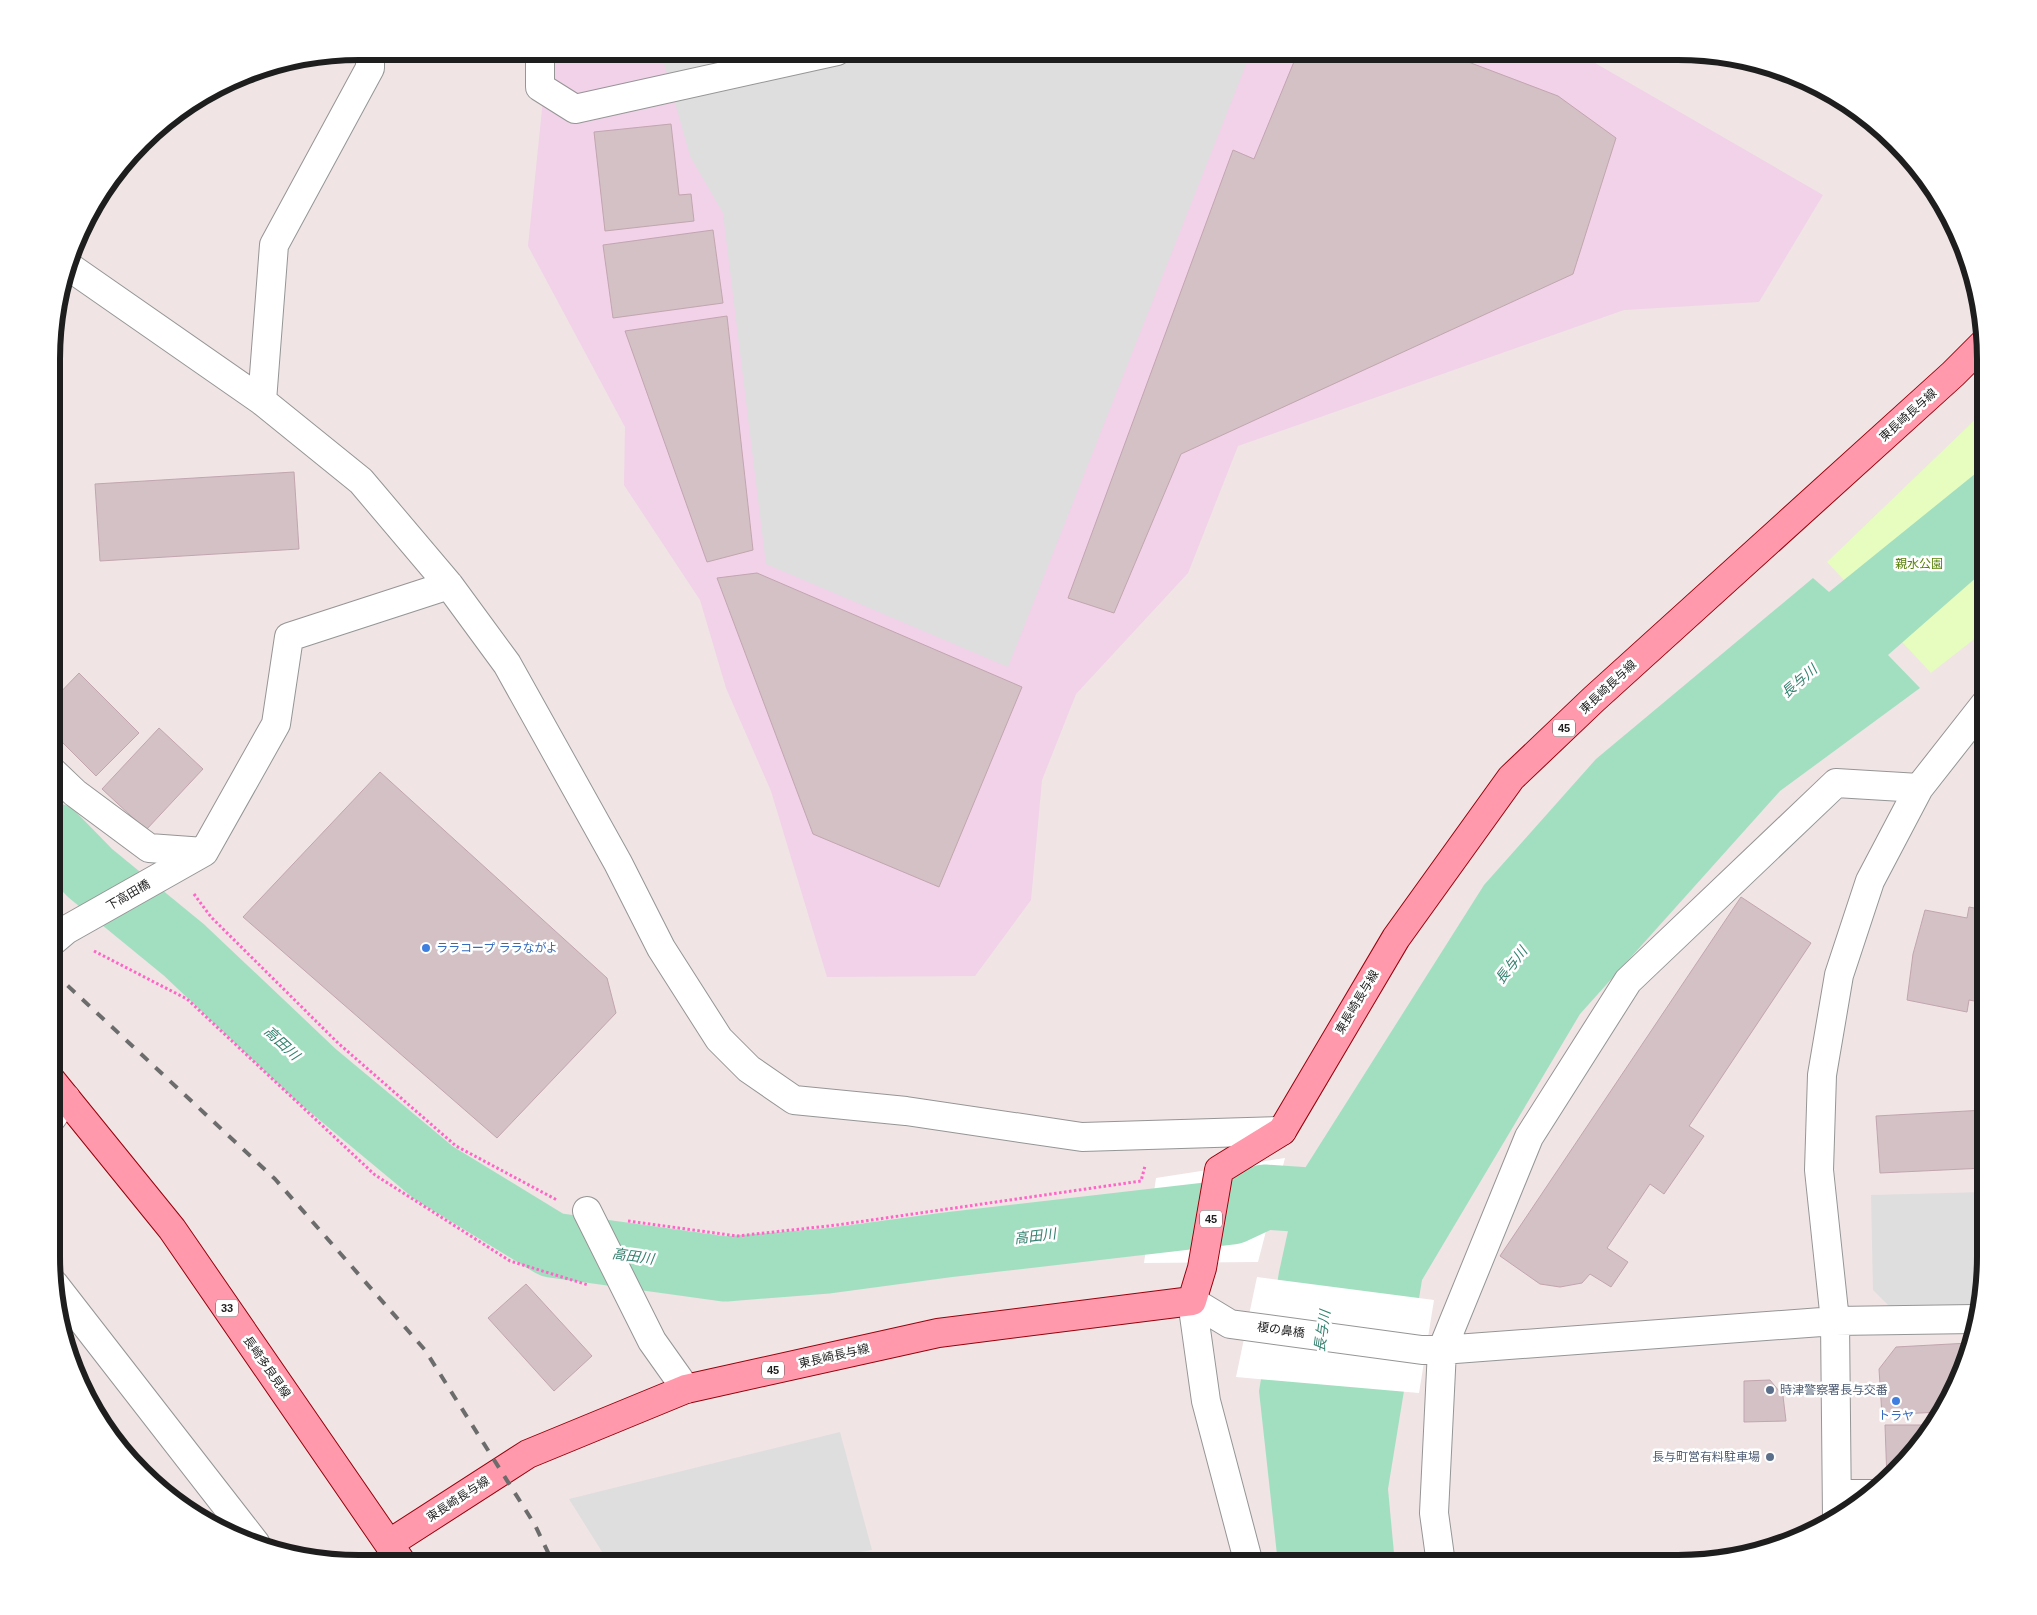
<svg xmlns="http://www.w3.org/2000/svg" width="2037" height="1615" viewBox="0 0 2037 1615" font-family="Helvetica,'Noto Sans JP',sans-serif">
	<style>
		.commercial { fill: #f1d2e8 }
		.park { fill: #e7fcbf }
		.parking { fill: #dedede }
		.water { fill: #a2dfc0 }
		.pier { fill: #fff }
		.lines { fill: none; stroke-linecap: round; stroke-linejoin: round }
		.river { stroke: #a2dfc0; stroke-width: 65 }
		.building { fill: #d3c1c6; stroke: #c2a5ae }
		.minor-casing { stroke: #959595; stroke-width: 30 }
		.major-casing { stroke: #98000b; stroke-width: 30 }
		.path { stroke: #ff65c7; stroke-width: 3; stroke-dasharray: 2.5 2.5; stroke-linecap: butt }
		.minor { stroke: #fff; stroke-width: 28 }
		.major { stroke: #ff99ab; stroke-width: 28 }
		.rail { stroke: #6c6c6c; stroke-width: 4; stroke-dasharray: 10 10; stroke-linecap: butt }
		.shop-dot { fill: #3f7fe0; stroke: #fff; stroke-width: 2 }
		.service-dot { fill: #5c6f8a; stroke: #fff; stroke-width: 2 }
		.labels { text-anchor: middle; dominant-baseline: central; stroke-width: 5; stroke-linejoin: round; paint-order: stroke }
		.shield { fill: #fff; stroke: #626262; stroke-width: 1 }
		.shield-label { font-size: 11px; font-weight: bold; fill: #1e1e1e }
		.street-label { font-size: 12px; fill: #1e1e1e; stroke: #fff }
		.park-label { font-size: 12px; fill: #578207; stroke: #fff }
		.shop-label { font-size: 12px; fill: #366cbe; stroke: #fff; text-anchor: start }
		.service-label { font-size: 12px; fill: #4e5e75; stroke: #fff; text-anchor: start }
		.water-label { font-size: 14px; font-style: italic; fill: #368270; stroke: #fff }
		.rim { fill: none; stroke: #1e1e1e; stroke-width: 6 }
	</style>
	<rect width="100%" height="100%" fill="#f0e4e5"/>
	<path class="commercial" d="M548,51L1576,52L1823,195L1759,302L1624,310L1238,446L1188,573L1076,694L1042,780L1031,900L975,976L827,977L771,791L726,688L700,600L624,485L625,427L528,246Z"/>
	<path class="park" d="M1986,409V630L1931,673L1827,562Z"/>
	<path class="parking" d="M665,51L1251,52L1008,667L766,564L723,213L690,156L664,63Z
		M1985,1192V1276L1978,1305L1892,1309L1873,1290L1871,1195Z
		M840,1432L872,1550L797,1563H609L569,1499Z"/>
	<path class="water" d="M1986,465V569L1888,655L1920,688L1780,791L1580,1014L1422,1280L1388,1489L1395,1564H1278L1259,1391L1279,1272L1300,1176L1484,885L1596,759L1813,578L1829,592Z"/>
	<path class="pier" d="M1285,1158L1258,1262L1144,1263L1156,1178Z
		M1257,1277L1434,1300L1419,1393L1236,1377Z"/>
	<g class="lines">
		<path class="river" d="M53,835L90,873L184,950L315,1074L434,1173L552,1245L725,1269L827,1261L946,1245L1232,1212L1264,1197L1354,1203"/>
	</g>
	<path class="building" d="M580,51H653L652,61L579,57Z
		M1298,52H1442L1558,96L1616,138L1573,274L1181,454L1114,613L1068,598L1233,150L1254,159Z
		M671,124L679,195L691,194L694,221L605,231L594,132Z
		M713,230L723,303L613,318L603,245Z
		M727,316L753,550L707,562L625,331Z
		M294,472L299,549L100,561L95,484Z
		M757,573L1022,687L939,887L813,834L717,578Z
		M79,673L139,733L96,776L53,733V700Z
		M159,728L203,769L146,830L102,789Z
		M380,772L607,978L616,1013L497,1138L243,917Z
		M1741,897L1811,943L1689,1126L1704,1136L1664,1194L1650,1184L1607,1248L1628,1262L1611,1287L1590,1274L1582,1283L1560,1287L1540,1284L1500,1256Z
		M1969,907L1985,910V973L1980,1002L1969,1000L1967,1012L1907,1000L1913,954L1925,910L1967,918Z
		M1985,1110V1168L1880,1173L1876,1116Z
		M526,1284L592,1356L554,1391L488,1318Z
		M1969,1343L1962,1374L1939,1412L1882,1415L1879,1369L1896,1347Z
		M1770,1380L1783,1396L1786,1421L1744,1422V1381Z
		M1885,1425H1931L1909,1459L1887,1480Z"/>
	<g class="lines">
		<defs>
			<path id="minor" d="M540,51V87L575,109L837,51
				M71,268L262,401L361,481L449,585L507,664L618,863L661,948L719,1039L749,1069L794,1100L906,1111L1082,1137L1282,1131
				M262,401L274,245L370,68V51
				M53,772L75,793L149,848L204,852
				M53,941L66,930L204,852L276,724L289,637L449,585
				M52,1118L66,1098
				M587,1211L652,1341L686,1389
				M54,1284L256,1544
				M1192,1301L1230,1324L1422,1350H1442L1835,1321L1975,1319
				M1192,1301L1206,1401L1249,1564
				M1837,1494H1872
				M1837,1517L1835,1321L1819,1170L1822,1075L1839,975L1870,881L1919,788L1985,704
				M1441,1564L1434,1513L1442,1350L1529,1137L1628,981L1836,783L1919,788"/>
			<path id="major" d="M52,1081L172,1229L402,1563
				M390,1543L528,1454L686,1389L938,1333L1192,1301L1202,1268L1219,1170L1282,1131L1396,938L1511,778L1594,699L1953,374L1983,344"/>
		</defs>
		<use href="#minor" class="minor-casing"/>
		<use href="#major" class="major-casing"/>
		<path class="path" d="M194,894L211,917L338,1043L456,1146L557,1200
			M94,951L187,999L375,1175L510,1261L588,1285
			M628,1221L737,1236L837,1225L1141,1181L1145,1166"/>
		<use href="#minor" class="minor"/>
		<use href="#major" class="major"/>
		<path class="rail" d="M53,972L275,1179L425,1350L535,1525L553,1563"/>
	</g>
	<g class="shop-dot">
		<circle cx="426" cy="948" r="5"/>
		<circle cx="1896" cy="1401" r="5"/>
	</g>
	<g class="service-dot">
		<circle cx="1770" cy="1390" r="5"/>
		<circle cx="1770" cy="1457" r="5"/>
	</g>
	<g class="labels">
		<g class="shield">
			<rect x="1553" y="719.5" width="22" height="17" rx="4"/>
			<rect x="1200" y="1210.5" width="22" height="17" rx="4"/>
			<rect x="216" y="1299.5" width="22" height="17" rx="4"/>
			<rect x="762" y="1361.5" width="22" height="17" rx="4"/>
		</g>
		<g class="shield-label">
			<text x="1564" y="728">45</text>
			<text x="1211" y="1219">45</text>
			<text x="227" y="1308">33</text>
			<text x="773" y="1370">45</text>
		</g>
		<g class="street-label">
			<text transform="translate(1908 415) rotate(-42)">東長崎長与線</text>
			<text transform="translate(1608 687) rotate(-43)">東長崎長与線</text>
			<text transform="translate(128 895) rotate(-30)">下高田橋</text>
			<text transform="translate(1357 1002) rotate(-59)">東長崎長与線</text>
			<text transform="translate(1281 1330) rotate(8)">榎の鼻橋</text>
			<text transform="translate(834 1356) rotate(-13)">東長崎長与線</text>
			<text transform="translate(267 1367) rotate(55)">長崎多良見線</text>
			<text transform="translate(458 1499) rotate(-33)">東長崎長与線</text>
		</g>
		<g class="park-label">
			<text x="1919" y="564">親水公園</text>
		</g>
		<g class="shop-label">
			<text x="436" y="948">ララコープ ララながよ</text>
			<text x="1896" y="1416" text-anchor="middle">トラヤ</text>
		</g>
		<g class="service-label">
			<text x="1780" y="1390">時津警察署長与交番</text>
			<text x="1760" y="1457" text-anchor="end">長与町営有料駐車場</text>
		</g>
		<g class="water-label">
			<text transform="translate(1799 681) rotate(-41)">長与川</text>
			<text transform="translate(1511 965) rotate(-52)">長与川</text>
			<text transform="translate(282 1043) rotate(43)">高田川</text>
			<text transform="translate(1035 1236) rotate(-7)">高田川</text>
			<text transform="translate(633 1256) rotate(8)">高田川</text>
			<text transform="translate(1322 1331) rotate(-82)">長与川</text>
		</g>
	</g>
	<path d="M0 0H2037V1615H0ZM359 60H1678A299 299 0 0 1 1977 359V1256A299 299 0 0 1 1678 1555H359A299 299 0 0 1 60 1256V359A299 299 0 0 1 359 60Z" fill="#fff" fill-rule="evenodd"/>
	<path class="rim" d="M359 60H1678A299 299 0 0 1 1977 359V1256A299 299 0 0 1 1678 1555H359A299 299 0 0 1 60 1256V359A299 299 0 0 1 359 60Z"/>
</svg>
